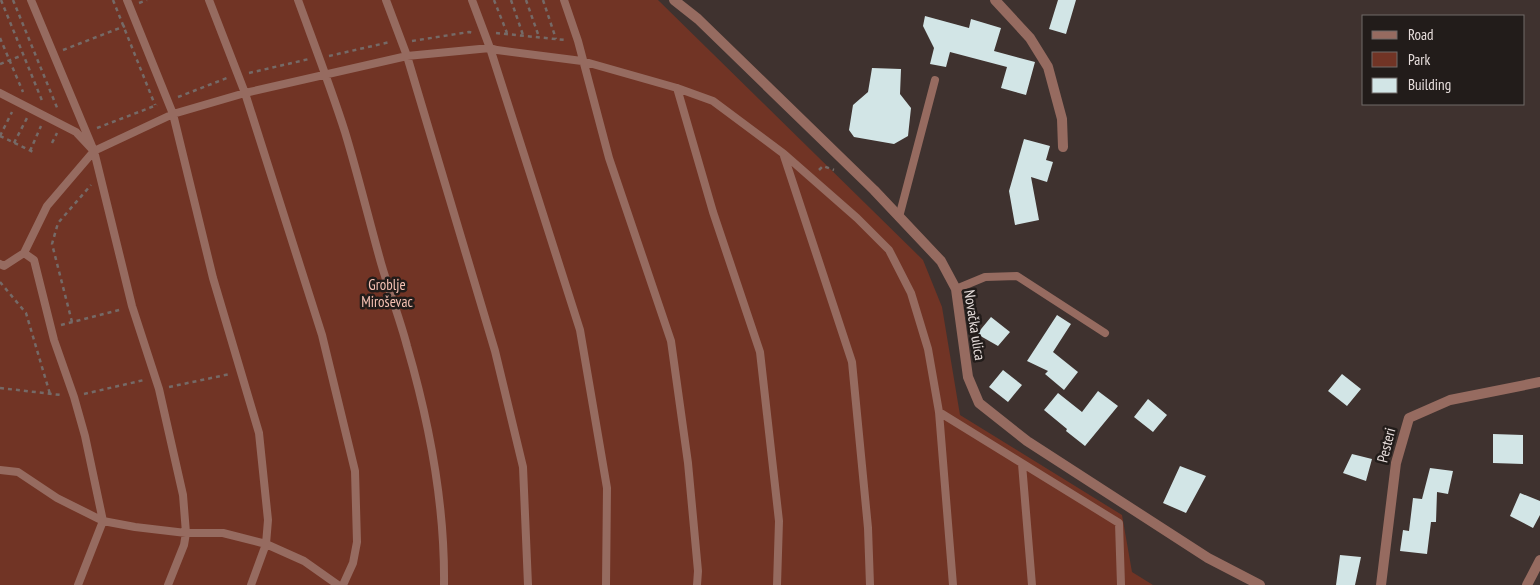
<svg xmlns="http://www.w3.org/2000/svg" width="1540" height="585" viewBox="0 0 1540 585" font-family="'PT Sans Narrow',sans-serif">
	<style>
		.green { fill: #713425 }
		.building { fill: #d2e5e6 }
		.lines { fill: none; stroke-linecap: round; stroke-linejoin: round }
		.path { stroke: #756a67; stroke-width: 2.5; stroke-dasharray: 4 4; stroke-linecap: butt }
		.service { stroke: #966b60; stroke-width: 8 }
		.minor { stroke: #966b60; stroke-width: 10 }
		.tertiary { stroke: #966b60; stroke-width: 10 }
		.labels { text-anchor: middle; dominant-baseline: central; stroke-width: 5; stroke-linejoin: round; paint-order: stroke }
		.park-label { font-size: 15px; fill: #f5c1b3; stroke: #221c1a }
		.street-label { font-size: 15px; fill: #e7dedc; stroke: #221c1a }
	</style>
	<rect width="100%" height="100%" fill="#3f322f"/>
	<path class="green" d="M0,0H658L923,260L942,307L960,415L1122,515L1132,572L1153,585H0Z"/>
	<path class="building" d="M1058,0H1076L1066,34L1049,29Z
		M925,16L969,28L971,19L1001,28L994,51L1035,62L1026,95L1001,88L1007,67L950,52L946,67L930,64L934,48L923,26Z
		M872,68L901,69L900,94L911,108L908,136L894,144L854,137L849,130L853,105L868,92Z
		M1024,139L1050,146L1046,160L1053,162L1047,182L1031,177L1039,220L1015,225L1009,191Z
		M1057,315L1071,324L1053,352L1078,372L1064,390L1045,374L1048,371L1027,361Z
		M991,317L1010,332L998,346L977,334Z
		M1003,370L1022,385L1008,402L989,387Z
		M1342,374L1361,389L1347,406L1328,391Z
		M1098,391L1118,406L1085,446L1066,431L1067,429L1044,410L1058,393L1082,412Z
		M1148,399L1167,415L1153,432L1134,417Z
		M1493,434L1523,435V464L1493,463Z
		M1352,454L1372,459L1366,481L1343,473Z
		M1180,466L1206,476L1186,513L1163,503Z
		M1430,468L1453,471L1448,494L1437,492L1436,522H1431L1427,554L1400,551L1403,530L1409,531L1413,498L1422,499Z
		M1520,493L1540,501V515L1533,528L1510,516Z
		M1340,555L1361,557L1355,585H1336Z"/>
	<g class="lines">
		<path class="path" d="M1,0L43,103
			M13,0L58,110
			M113,0L155,105
			M494,0L507,33
			M511,0L523,35
			M526,0L539,37
			M543,0L556,39
			M139,3L147,0
			M496,33L565,40
			M0,38L23,92
			M412,41L469,32L474,33
			M63,50L125,26
			M329,56L390,42
			M0,64L23,55
			M249,73L309,59
			M178,97L227,78
			M97,128L157,105
			M0,136L35,153
			M0,136L12,112
			M14,143L27,118
			M52,143L57,133
			M30,151L41,126
			M819,170L823,166L834,170
			M0,282L26,313L50,394
			M72,322L52,244L58,223L91,185
			M61,325L123,309
			M169,387L230,374
			M0,388L61,395
			M84,394L144,380"/>
		<path class="service" d="M31,0L94,151L132,306L159,389L183,495L186,533L184,545L168,585
			M127,0L173,114L213,278L259,433L268,520L266,544L251,585
			M209,0L245,93L322,335L355,471L357,542L353,563L343,585
			M298,0C314,44 331,88 345,132C358,175 369,220 381,263C389,291 400,319 407,346C430,425 445,504 444,585
			M386,0L407,56L495,351L523,467L528,585
			M472,0L490,48L580,330L607,488L606,585
			M564,0L578,41L609,158L671,341L688,463L698,571L697,585
			M677,88L713,212L760,352L779,521L777,585
			M0,93L76,132L91,148
			M784,156L852,362L868,528L870,585
			M899,217L935,80
			M24,253L34,260L54,340L74,397L85,436L103,521L78,585
			M0,264L4,266L24,253L47,206L94,151L173,114L245,93L407,56L490,48L497,50L582,61L677,88L713,101L784,154L857,218L889,250L911,293L928,349L939,412L1119,523L1121,585
			M956,289L985,277L1017,276L1105,333
			M939,412L953,585
			M1022,464L1032,585
			M0,470L18,472L57,498L103,521L135,527L186,533H223L266,544L304,561L338,585"/>
		<path class="minor" d="M995,0L1030,38L1048,67L1062,119L1063,147
			M1527,585L1540,560"/>
		<path class="tertiary" d="M674,0L698,19L874,190L941,261L956,289L968,377L979,403L1027,441L1208,558L1260,585
			M1381,585L1396,463L1409,418L1450,400L1540,382"/>
	</g>
	<g class="labels">
		<g class="park-label">
			<text x="387" y="284">Groblje<tspan x="387" dy="17">Miroševac</tspan></text>
		</g>
		<g class="street-label">
			<text transform="translate(975 325) rotate(81)">Novačka ulica</text>
			<text transform="translate(1386 445) rotate(-76)">Pesteri</text>
		</g>
	</g>
	<rect x="1362" y="15" width="162" height="90" fill="#221c1a" stroke="#716a68"/>
	<rect x="1372" y="31" width="25" height="8" fill="#966b60" stroke="#716a68"/>
	<text x="1408" y="40" font-size="15" fill="#e7dedc">Road</text>
	<rect x="1372" y="52" width="25" height="15" fill="#713425" stroke="#716a68"/>
	<text x="1408" y="65" font-size="15" fill="#e7dedc">Park</text>
	<rect x="1372" y="78" width="25" height="15" fill="#d2e5e6" stroke="#716a68"/>
	<text x="1408" y="90" font-size="15" fill="#e7dedc">Building</text>
</svg>
